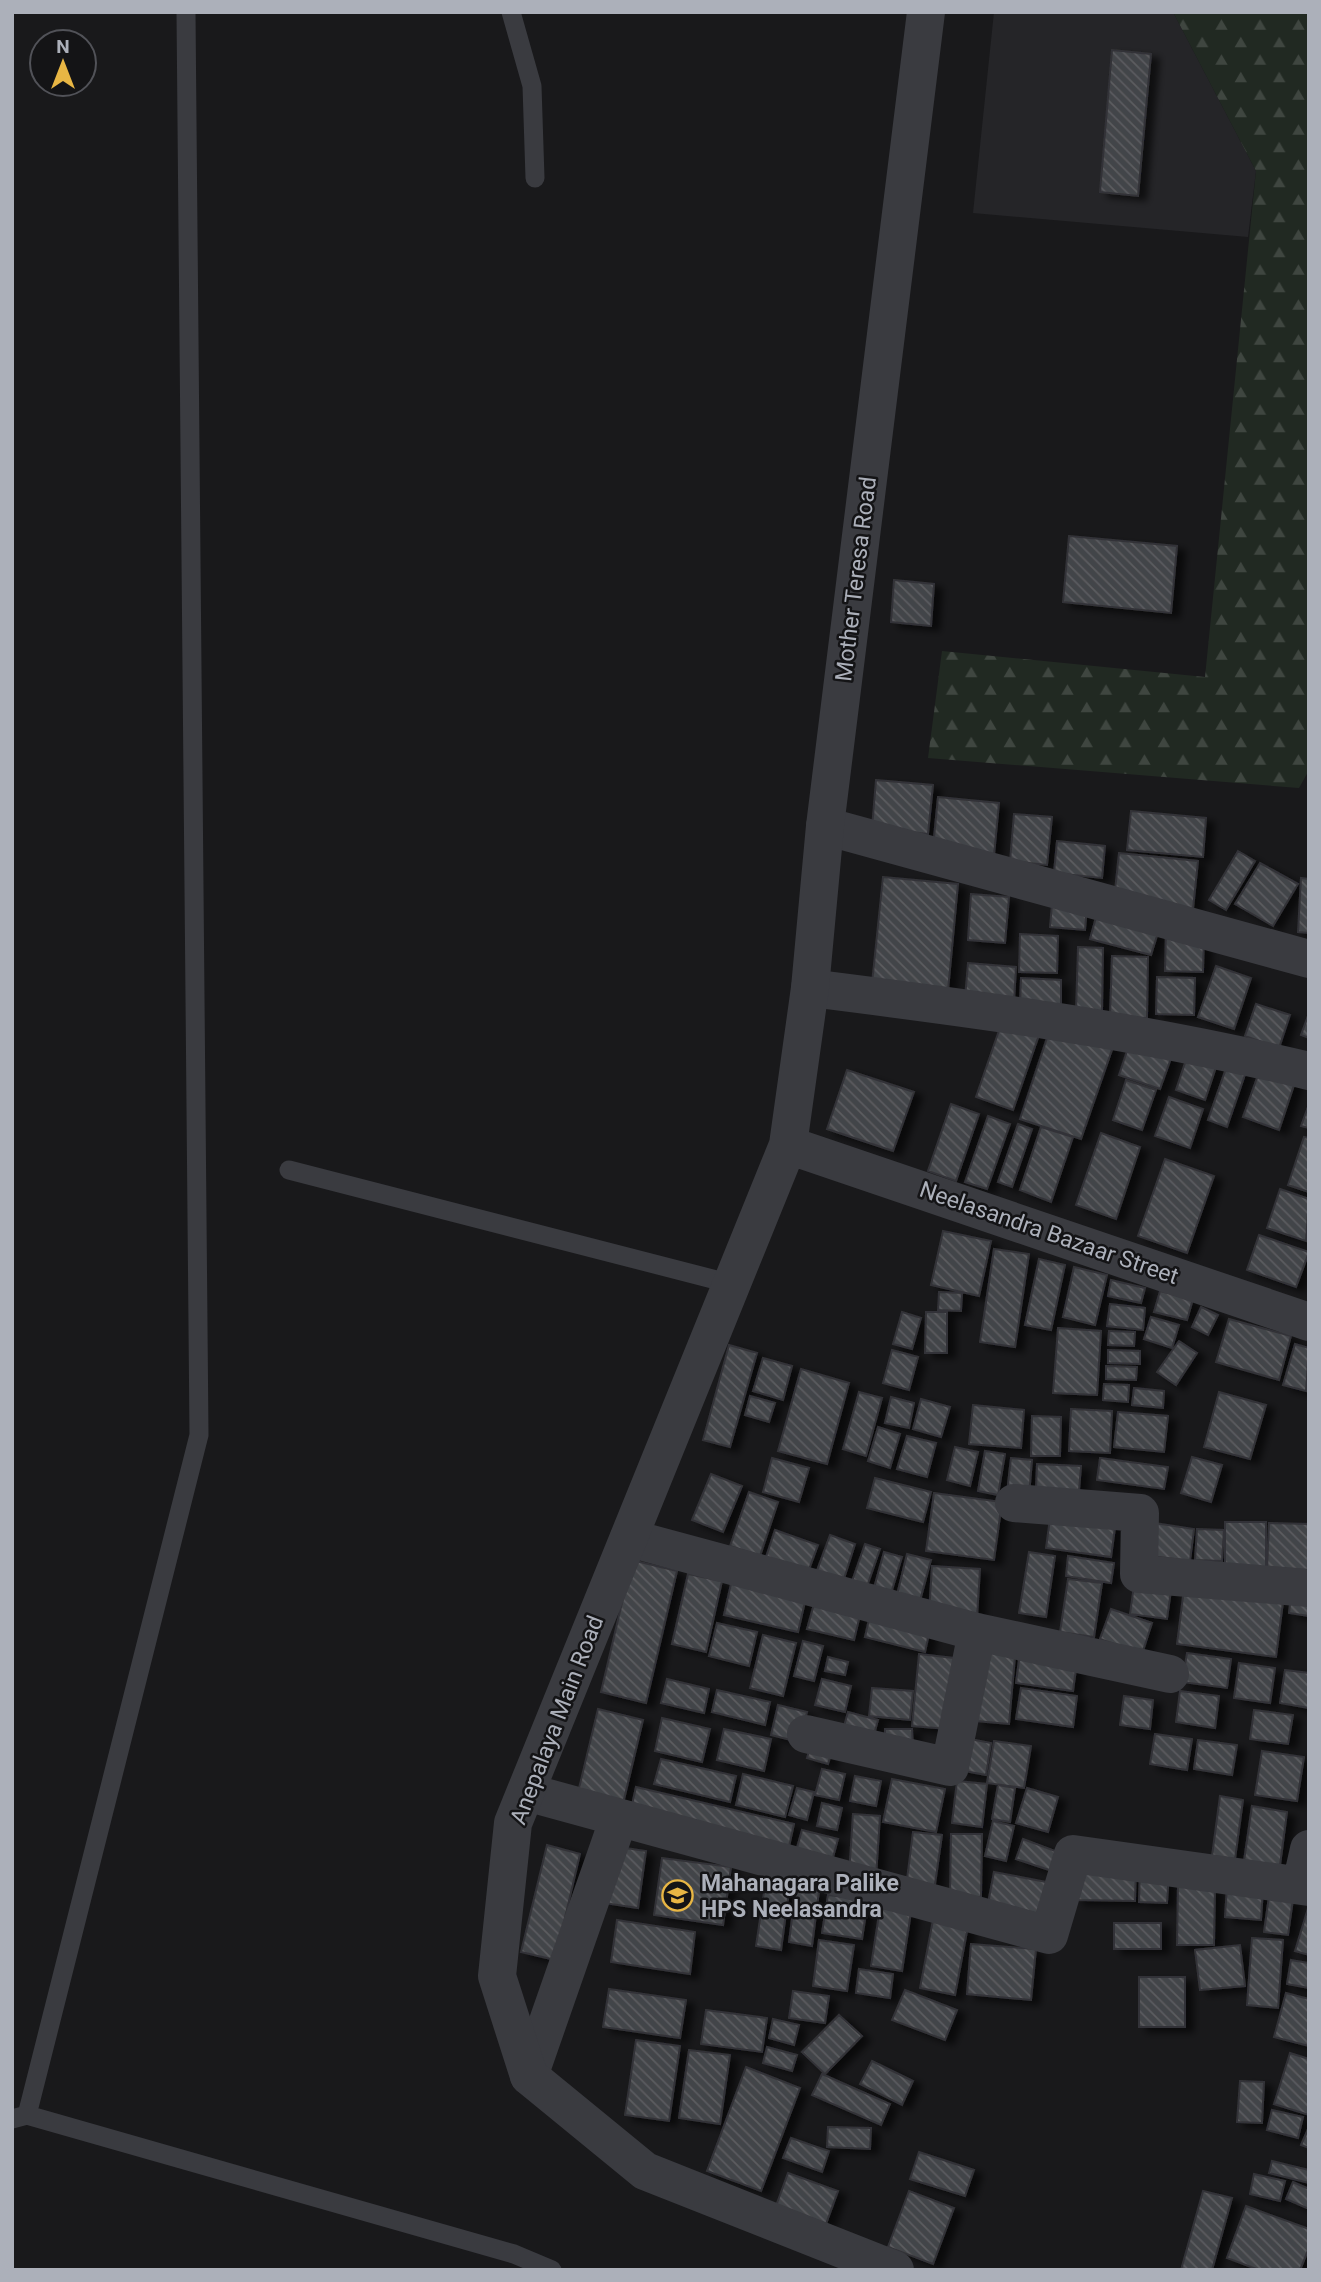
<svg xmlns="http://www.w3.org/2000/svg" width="1321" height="2282" viewBox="0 0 1321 2282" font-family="Roboto,sans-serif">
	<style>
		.built { fill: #252528 }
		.forest { fill: url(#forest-firs) }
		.building { fill: url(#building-back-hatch); stroke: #333337; stroke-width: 2; filter: url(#shadow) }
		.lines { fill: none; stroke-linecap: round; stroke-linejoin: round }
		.service { stroke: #3a3b40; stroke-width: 19 }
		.minor { stroke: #3a3b40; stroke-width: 38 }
		.tertiary { stroke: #3a3b40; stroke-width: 38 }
		.labels { text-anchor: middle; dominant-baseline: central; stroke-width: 5; stroke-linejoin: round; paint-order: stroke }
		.street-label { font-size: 23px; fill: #acb0ba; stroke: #141416 }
		.poi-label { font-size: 23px; font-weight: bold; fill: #acb0ba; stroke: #141416; text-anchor: start }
	</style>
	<defs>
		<pattern id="forest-firs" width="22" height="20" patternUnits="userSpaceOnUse" patternTransform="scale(1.75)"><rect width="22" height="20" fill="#212922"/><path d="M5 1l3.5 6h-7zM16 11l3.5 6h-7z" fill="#3f4640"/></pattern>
		<pattern id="building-back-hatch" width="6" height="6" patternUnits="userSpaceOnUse" patternTransform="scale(1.75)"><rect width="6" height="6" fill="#434448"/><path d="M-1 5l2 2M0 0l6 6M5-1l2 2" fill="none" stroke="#5b5c60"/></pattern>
		<filter id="shadow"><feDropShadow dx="8" dy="4.5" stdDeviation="3.5" flood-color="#0009"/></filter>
	</defs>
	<rect width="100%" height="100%" fill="#19191b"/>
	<path class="built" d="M994,12H1173L1256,171L1248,237L973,213Z"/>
	<path class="forest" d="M1173,12H1309V770L1299,788L928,758L942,651L1205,677L1256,171Z"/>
	<path class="building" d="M1112,50L1151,54L1138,196L1100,192Z
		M1069,536L1177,546L1171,613L1063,602Z
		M894,580L934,584L931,626L891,622Z
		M876,780L933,785L928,834L872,828Z
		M938,797L999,803L994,855L933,848Z
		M1131,811L1206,818L1203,857L1127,850Z
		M1014,814L1052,817L1047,865L1010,861Z
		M1057,841L1105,846L1102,878L1054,873Z
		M1238,851L1255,861L1226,910L1209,900Z
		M1119,853L1198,861L1193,909L1114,900Z
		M1260,863L1298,884L1273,926L1235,904Z
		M883,877L958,884L947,1001L871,993Z
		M1301,878L1309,879V933L1298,932Z
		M971,894L1009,897L1005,943L968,940Z
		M1052,904L1087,906L1085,930L1050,927Z
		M1098,910L1160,926L1151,955L1090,939Z
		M1166,931L1204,933L1203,972L1165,971Z
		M1020,934L1058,936L1057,973L1019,972Z
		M1078,947L1103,948L1102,1012L1076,1011Z
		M1112,956L1148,957L1147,1018L1110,1017Z
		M968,963L1016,967L1014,1002L965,998Z
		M1216,966L1251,978L1234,1029L1198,1017Z
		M1157,977L1195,978L1194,1015L1156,1014Z
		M1021,978L1061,980V1005L1020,1004Z
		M1256,1004L1290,1015L1279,1048L1245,1036Z
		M1309,1013V1038L1301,1035Z
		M1003,1019L1040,1032L1013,1110L976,1097Z
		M1053,1020L1115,1041L1081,1139L1020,1119Z
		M1132,1036L1174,1050L1160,1089L1119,1075Z
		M1190,1048L1219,1058L1205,1100L1176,1090Z
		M1229,1060L1248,1066L1227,1127L1208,1120Z
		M1262,1064L1297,1076L1279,1130L1243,1117Z
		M847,1070L914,1092L893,1151L827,1129Z
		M1126,1080L1156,1090L1142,1130L1113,1120Z
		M1169,1097L1203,1109L1190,1148L1155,1136Z
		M951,1104L979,1114L956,1181L928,1171Z
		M1309,1104V1128L1301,1126Z
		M988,1116L1010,1124L987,1189L965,1182Z
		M1018,1124L1032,1129L1012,1187L998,1182Z
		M1041,1127L1073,1137L1051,1202L1020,1190Z
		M1101,1133L1140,1147L1116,1219L1076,1205Z
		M1304,1137L1309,1138V1192L1288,1185Z
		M1165,1159L1214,1176L1187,1253L1138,1236Z
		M1280,1189L1309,1199L1306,1241L1267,1228Z
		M943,1231L991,1241L979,1296L931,1285Z
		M1259,1235L1309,1252L1296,1287L1247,1270Z
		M994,1249L1029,1254L1015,1347L980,1342Z
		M1039,1259L1065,1265L1051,1330L1025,1325Z
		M1074,1267L1107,1275L1095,1325L1063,1317Z
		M1111,1280L1145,1288L1141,1303L1108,1296Z
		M1160,1291L1193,1299L1187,1320L1154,1312Z
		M939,1292L962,1293L961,1311L938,1310Z
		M1110,1304L1145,1308L1143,1330L1107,1326Z
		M1201,1307L1218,1315L1208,1335L1192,1327Z
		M902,1312L921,1318L912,1349L893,1344Z
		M926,1312H947V1353H925Z
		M1151,1317L1179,1325L1172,1348L1144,1339Z
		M1229,1319L1291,1336L1279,1380L1216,1362Z
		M1058,1328L1101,1331L1097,1395L1053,1393Z
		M1109,1331L1135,1332L1134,1346L1108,1345Z
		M1179,1341L1197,1353L1176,1385L1157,1372Z
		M1295,1344L1309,1348L1306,1391L1283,1385Z
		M729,1345L757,1353L730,1447L703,1440Z
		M892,1350L918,1357L909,1390L883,1383Z
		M1108,1350L1140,1351V1364L1108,1363Z
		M763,1358L792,1366L783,1400L753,1391Z
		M1106,1366L1137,1367L1136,1380L1106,1379Z
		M801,1369L849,1383L827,1464L778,1451Z
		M1104,1384L1129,1385L1128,1402L1103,1400Z
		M1134,1388L1164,1391L1163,1408L1132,1405Z
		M859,1392L882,1398L866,1456L843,1449Z
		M1219,1392L1266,1405L1250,1459L1204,1447Z
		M750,1396L775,1403L769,1422L745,1415Z
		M891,1397L914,1403L909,1428L885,1423Z
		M921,1399L950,1407L941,1437L913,1429Z
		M973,1405L1024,1410L1021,1448L969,1444Z
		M1071,1409L1112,1411L1110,1453L1069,1451Z
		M1118,1412L1168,1416L1164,1452L1114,1447Z
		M1032,1416L1061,1417L1060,1456H1031Z
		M878,1427L900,1434L890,1468L868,1461Z
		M907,1436L936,1443L927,1477L897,1469Z
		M955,1447L978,1452L970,1486L947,1480Z
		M985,1451L1005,1454L998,1495L978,1491Z
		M1192,1457L1222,1465L1211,1502L1181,1493Z
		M772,1458L809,1468L799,1502L763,1492Z
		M1011,1458L1032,1460L1029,1496L1007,1493Z
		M1100,1458L1168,1467L1164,1489L1097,1480Z
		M1037,1464L1081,1466L1079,1491L1036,1489Z
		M711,1474L742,1486L723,1532L692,1520Z
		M875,1478L931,1492L923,1522L867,1508Z
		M749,1492L778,1502L760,1556L730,1546Z
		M934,1493L1002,1502L994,1560L926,1551Z
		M1051,1511L1116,1520L1111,1557L1046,1548Z
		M1148,1522L1194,1529L1190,1561L1143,1555Z
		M1225,1522H1266V1569H1225Z
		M1269,1523L1309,1524V1571L1267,1569Z
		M1197,1529L1224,1530L1222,1561L1195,1560Z
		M775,1530L818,1545L805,1580L763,1566Z
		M830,1535L855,1544L841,1588L814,1579Z
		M865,1544L880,1549L864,1595L849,1590Z
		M884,1552L902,1557L889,1600L872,1595Z
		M1029,1552L1055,1556L1046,1617L1019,1613Z
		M907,1554L931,1560L918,1608L895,1603Z
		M1068,1556L1114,1563L1111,1583L1066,1576Z
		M632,1560L677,1571L646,1703L601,1692Z
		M932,1566L980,1569L977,1617L929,1613Z
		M688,1574L722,1581L706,1652L672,1644Z
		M733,1575L807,1593L798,1632L724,1615Z
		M1135,1578L1172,1583L1167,1619L1130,1614Z
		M1068,1579L1102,1583L1094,1637L1060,1632Z
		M1184,1589L1283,1602L1276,1657L1177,1644Z
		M1291,1596L1309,1598V1616L1289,1613Z
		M814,1604L860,1615L854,1640L807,1629Z
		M1111,1609L1152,1623L1142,1654L1100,1639Z
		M870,1615L930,1629L925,1652L865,1637Z
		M717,1623L757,1632L749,1666L709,1656Z
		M763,1635L796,1643L783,1696L750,1688Z
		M803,1641L823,1646L814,1681L794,1676Z
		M982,1642L1016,1645L1009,1724L976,1721Z
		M1020,1652L1077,1661L1073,1691L1016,1683Z
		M1187,1653L1231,1659L1227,1688L1182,1682Z
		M919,1654L954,1658L947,1729L912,1726Z
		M828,1657L848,1662L845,1675L825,1671Z
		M1239,1663L1275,1668L1270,1703L1234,1698Z
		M1285,1670L1309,1673V1708L1280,1703Z
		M667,1679L709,1689L704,1713L661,1703Z
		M822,1679L851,1686L845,1712L815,1705Z
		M872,1688L913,1691L910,1720L869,1716Z
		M1021,1688L1077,1696L1073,1727L1016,1719Z
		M717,1690L770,1702L765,1725L712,1712Z
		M1180,1691L1219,1696L1215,1728L1176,1722Z
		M1124,1696L1153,1700L1150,1729L1120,1725Z
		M778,1705L807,1712L799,1742L771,1735Z
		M598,1709L643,1720L621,1812L576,1801Z
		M1254,1710L1293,1715L1288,1744L1250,1739Z
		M848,1712L878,1720L871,1746L841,1737Z
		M662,1718L710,1729L702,1762L655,1751Z
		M724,1729L771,1739L764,1771L717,1760Z
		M885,1729H912L913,1747H885Z
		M1155,1734L1192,1739L1187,1770L1150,1764Z
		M960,1737L991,1743L986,1775L954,1769Z
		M1198,1740L1237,1745L1232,1775L1194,1769Z
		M994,1741L1031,1746L1024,1788L987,1783Z
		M810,1747L831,1754L828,1764L807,1758Z
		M1262,1751L1304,1757L1297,1801L1255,1795Z
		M661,1759L736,1776L730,1802L654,1784Z
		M822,1769L845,1774L839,1800L815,1795Z
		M743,1774L793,1786L785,1817L736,1805Z
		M855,1776L881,1781L876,1806L850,1801Z
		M892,1779L945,1789L936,1832L883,1822Z
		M957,1781L987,1784L982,1827L952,1823Z
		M998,1785L1015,1788L1010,1822L992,1819Z
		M636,1787L794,1824L788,1851L630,1814Z
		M797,1788L814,1792L807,1820L789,1815Z
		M1027,1788L1058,1797L1048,1832L1016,1823Z
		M1220,1796L1243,1800L1235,1859L1212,1856Z
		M822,1803L842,1808L837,1830L817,1826Z
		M1252,1806L1287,1812L1279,1873L1243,1868Z
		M853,1814L880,1816L876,1877L849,1875Z
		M993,1821L1014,1826L1006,1861L985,1856Z
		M802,1830L838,1839L829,1872L793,1862Z
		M913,1832L942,1835L934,1891L906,1887Z
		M951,1834H982L981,1897H950Z
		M1023,1839L1058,1852L1052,1871L1016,1859Z
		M547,1845L580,1854L555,1960L521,1952Z
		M612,1846L646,1851L638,1908L604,1903Z
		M662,1858L731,1867L723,1925L654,1915Z
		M1077,1862L1136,1864L1135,1901L1076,1900Z
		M1140,1871L1169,1872L1167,1903L1139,1902Z
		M994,1872L1057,1884L1049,1925L986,1914Z
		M766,1879L790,1883L781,1950L756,1946Z
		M1178,1885L1215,1886L1214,1945H1177Z
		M1227,1886L1263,1889L1261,1920L1225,1917Z
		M796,1888L819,1891L812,1946L789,1942Z
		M828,1895L868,1900L862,1939L822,1933Z
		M1269,1896L1293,1899L1288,1935L1264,1932Z
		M1309,1905V1955L1295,1951Z
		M880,1908L911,1912L902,1971L871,1966Z
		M617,1920L695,1932L690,1974L611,1962Z
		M933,1920L968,1926L955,1995L920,1988Z
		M1114,1923H1161V1949H1114Z
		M1252,1938L1283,1940L1278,2008L1247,2005Z
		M819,1940L854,1945L847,1991L813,1986Z
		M971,1944L1036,1949L1031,2000L967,1994Z
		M1240,1945L1245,1986L1200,1990L1195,1950Z
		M1291,1960L1309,1963V1988L1287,1984Z
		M859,1969L893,1974L890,1998L856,1993Z
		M1139,1977H1185V2027H1139Z
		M609,1989L686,2000L680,2038L603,2027Z
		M905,1990L957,2010L945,2040L892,2020Z
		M793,1991L829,1996L825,2023L789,2018Z
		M1286,1993L1309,1999V2046L1274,2037Z
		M706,2010L767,2018L762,2052L701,2044Z
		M839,2015L862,2036L825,2074L802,2052Z
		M773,2019L799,2025L794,2045L769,2038Z
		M636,2040L680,2046L669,2121L625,2115Z
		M767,2047L797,2055L792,2071L763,2063Z
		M689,2050L730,2055L720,2124L679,2118Z
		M1290,2053L1309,2059V2115L1274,2104Z
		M872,2061L913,2081L902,2105L860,2084Z
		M746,2067L800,2088L761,2191L707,2171Z
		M822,2074L890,2104L881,2125L812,2095Z
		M1240,2081L1264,2082L1262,2123L1237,2122Z
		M1272,2110L1303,2117L1298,2138L1267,2130Z
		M828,2127L871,2128L870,2149L827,2147Z
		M1309,2127V2148L1301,2145Z
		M791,2138L829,2151L822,2172L783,2158Z
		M919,2152L974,2170L965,2196L910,2179Z
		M1272,2161L1309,2170V2183L1269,2173Z
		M788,2173L838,2191L826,2224L776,2206Z
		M1254,2174L1285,2181L1280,2201L1250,2194Z
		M1293,2182L1309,2189V2209L1286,2199Z
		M909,2191L954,2208L933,2264L888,2247Z
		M1203,2191L1232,2198L1212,2270H1181Z
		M1246,2206L1309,2229V2248L1300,2270H1259L1227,2258Z"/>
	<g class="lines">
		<path class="service" d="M511,12L532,86L535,178
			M289,1170L732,1284
			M27,2115L514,2254L552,2270
			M12,2119L27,2115L199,1435L186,12"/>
		<path class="minor" d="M825,826L1309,959
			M810,988C978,1009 1144,1031 1309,1071
			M1014,1503L1140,1513L1139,1574L1309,1588
			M629,1538L977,1632L1170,1674
			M806,1734L950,1767L977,1632
			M526,1792L1049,1935L1073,1854L1309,1887
			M1301,1885L1309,1849
			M529,2076L619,1818"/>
		<path class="tertiary" d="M788,1145L1309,1322
			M895,2270L645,2171L529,2076L497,1976L513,1823L788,1145L810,988L825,826L926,12"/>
	</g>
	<defs>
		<symbol id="school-ring" viewBox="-11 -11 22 22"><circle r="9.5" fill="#141416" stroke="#e8b644" stroke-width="1.5"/><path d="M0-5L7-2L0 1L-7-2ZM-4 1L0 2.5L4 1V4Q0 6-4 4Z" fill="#e8b644"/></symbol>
	</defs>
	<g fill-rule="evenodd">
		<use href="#school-ring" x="660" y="1878" width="35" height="35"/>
	</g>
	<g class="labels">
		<g class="street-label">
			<text transform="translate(856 579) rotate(-83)">Mother Teresa Road</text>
			<text transform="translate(1049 1233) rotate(19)">Neelasandra Bazaar Street</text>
			<text transform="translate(557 1720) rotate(-69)">Anepalaya Main Road</text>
		</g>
		<g class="poi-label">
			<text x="701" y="1883">Mahanagara Palike<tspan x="701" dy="26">HPS Neelasandra</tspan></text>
		</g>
	</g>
	<rect width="1321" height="2282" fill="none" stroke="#acb0ba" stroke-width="28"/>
	<g transform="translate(63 63)"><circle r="33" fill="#141416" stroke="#515258" stroke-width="2"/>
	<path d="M0-5L12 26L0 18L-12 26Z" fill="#e8b644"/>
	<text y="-10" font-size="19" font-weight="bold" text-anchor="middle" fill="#acb0ba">N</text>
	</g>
</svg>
